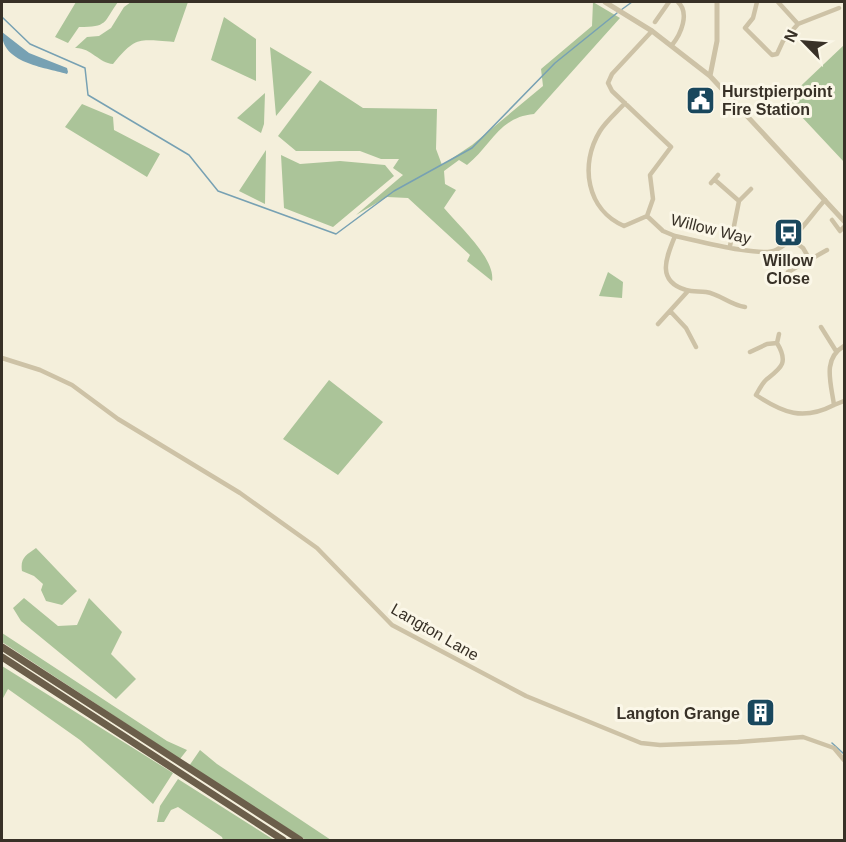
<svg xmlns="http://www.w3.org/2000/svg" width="846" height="842" viewBox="0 0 846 842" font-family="Helvetica,sans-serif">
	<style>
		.green { fill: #abc499 }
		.water { fill: #77a1b3 }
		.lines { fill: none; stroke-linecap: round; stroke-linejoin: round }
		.stream { stroke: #77a1b3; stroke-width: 1.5 }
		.minor { stroke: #cdc2a6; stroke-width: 4.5 }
		.tertiary { stroke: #cdc2a6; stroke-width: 5 }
		.trunk { stroke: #6b5e4a; stroke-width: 7 }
		.labels { text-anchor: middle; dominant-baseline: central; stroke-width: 6; stroke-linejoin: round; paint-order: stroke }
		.poi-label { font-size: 16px; font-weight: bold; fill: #383127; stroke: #fbf7e8; text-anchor: start }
		.street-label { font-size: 16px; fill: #383127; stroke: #fbf7e8 }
	</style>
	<rect width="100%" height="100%" fill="#f4efdb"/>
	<path class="green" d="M76,2H118C103,23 108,27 79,27L68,43L55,37Z
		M131,2H188L174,42C139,40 137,35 113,64C99,63 90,47 75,48L87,37L99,36L111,28L124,7Z
		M593,2L620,18L534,114C499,117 491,146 467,165L459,160L444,171L445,184L456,190L444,208C458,225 496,259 492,281L467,261L470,255L408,198L387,197L356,215L403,175L393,168L399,159H381L360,151H296L278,136L320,80L363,108L437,109L436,149L442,165L472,145L543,86L541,69L592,26Z
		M224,17L256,39V81L211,60Z
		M844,45V162L786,100Z
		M270,47L312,72L276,116Z
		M265,93L264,124L261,133L237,118Z
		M82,104L113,117L114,130L160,154L147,177L65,127Z
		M266,150L265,204L239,191Z
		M281,155L300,164L340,161L385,165L394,176L333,227L284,208Z
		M608,272L623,282L622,298L599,296Z
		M329,380L383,422L338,475L283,439Z
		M36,548L77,591L62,605L46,601L41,590L43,584L34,576L22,571C20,558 26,555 36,548Z
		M24,598L58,626L77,625L89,598L122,632L111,654L136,679L116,699L21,621L13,608Z
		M2,633L167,741L187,750L180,759L2,642Z
		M2,666L173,773L153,804L80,740L8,689L2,700Z
		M200,750L217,764L331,840H306L189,766Z
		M178,779L274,840H223L222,837L178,807L171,810L164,822H157L160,806Z"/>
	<path class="water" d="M2,32L29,53L67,68L68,72L67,74C44,67 1,63 2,32Z"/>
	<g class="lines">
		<path class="stream" d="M621,10L632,2
			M2,17L30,44L85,68L88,95L189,155L218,191L336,234L394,191L472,148L555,63L617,13
			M832,743L844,754"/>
		<path class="minor" d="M757,2L753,18L745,28L772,55L777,54L783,41L798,24
			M778,2L798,24L839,8
			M655,22L669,2
			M672,45C681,34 690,13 678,2
			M625,103C617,112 606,121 600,131C579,165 587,210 624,226L647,216L653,199L650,175L671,147L612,91L608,83L612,74L652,31
			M715,180L739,201L730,246
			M711,183L718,175
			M739,201L751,189
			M647,216L663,231L675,236C695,240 762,258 776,250C796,240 810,216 825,200
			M832,220L840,231L844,227
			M675,236C666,258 656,281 686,290C693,292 699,291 706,292C720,294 730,305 745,307
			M791,239L803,248L810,260
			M788,272L827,250
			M671,312L686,328L696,347
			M658,324L688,291
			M821,327L836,351
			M777,343L779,334
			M750,352L767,344L777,343C789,363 781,368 767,379C762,383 759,390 756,395C783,413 803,421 834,405C831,383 822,359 844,346
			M2,358L40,370L72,385L118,419L240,493L317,548L392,625L526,696L641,743L660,745L738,742L803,737L834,748L844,760
			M834,405L844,401"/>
		<path class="tertiary" d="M605,2L652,31L710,76L844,221
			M710,76L717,41V2"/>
		<path class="trunk" d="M2,647L300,840
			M2,657L283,840"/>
	</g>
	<defs>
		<symbol id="civic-square" viewBox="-11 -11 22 22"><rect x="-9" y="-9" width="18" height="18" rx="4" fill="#19475d" stroke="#fbf7e8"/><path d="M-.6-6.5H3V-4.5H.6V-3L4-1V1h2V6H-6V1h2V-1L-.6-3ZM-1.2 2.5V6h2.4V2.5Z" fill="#fff"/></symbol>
		<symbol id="bus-square" viewBox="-11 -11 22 22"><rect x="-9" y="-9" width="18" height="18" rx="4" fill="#19475d" stroke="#fbf7e8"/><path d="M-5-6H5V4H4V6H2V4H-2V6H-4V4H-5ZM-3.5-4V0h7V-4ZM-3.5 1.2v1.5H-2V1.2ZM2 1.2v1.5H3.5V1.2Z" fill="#fff"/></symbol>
		<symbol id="building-square" viewBox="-11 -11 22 22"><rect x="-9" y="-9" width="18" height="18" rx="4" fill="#19475d" stroke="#fbf7e8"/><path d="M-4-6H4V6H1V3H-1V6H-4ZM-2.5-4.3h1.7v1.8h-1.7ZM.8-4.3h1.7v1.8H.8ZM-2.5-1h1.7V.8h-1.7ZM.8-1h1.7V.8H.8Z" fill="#fff"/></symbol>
	</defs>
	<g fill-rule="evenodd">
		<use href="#civic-square" x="684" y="84" width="33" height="33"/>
		<use href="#bus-square" x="772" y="216" width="33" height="33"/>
		<use href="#building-square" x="744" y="696" width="33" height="33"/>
	</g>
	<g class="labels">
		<g class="poi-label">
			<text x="722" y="91">Hurstpierpoint<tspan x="722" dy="18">Fire Station</tspan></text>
			<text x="788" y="260" text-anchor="middle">Willow<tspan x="788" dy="18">Close</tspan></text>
			<text x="740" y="713" text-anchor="end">Langton Grange</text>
		</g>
		<g class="street-label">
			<text transform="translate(711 229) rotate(14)">Willow Way</text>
			<text transform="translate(435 632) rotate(30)">Langton Lane</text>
		</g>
	</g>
	<rect width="846" height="842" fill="none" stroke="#383127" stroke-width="6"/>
	<g transform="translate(804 42) rotate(295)" stroke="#fbf7e8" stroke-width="4.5" paint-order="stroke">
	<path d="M0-4.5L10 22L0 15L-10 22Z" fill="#383127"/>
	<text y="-9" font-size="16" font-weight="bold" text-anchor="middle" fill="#383127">N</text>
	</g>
</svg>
